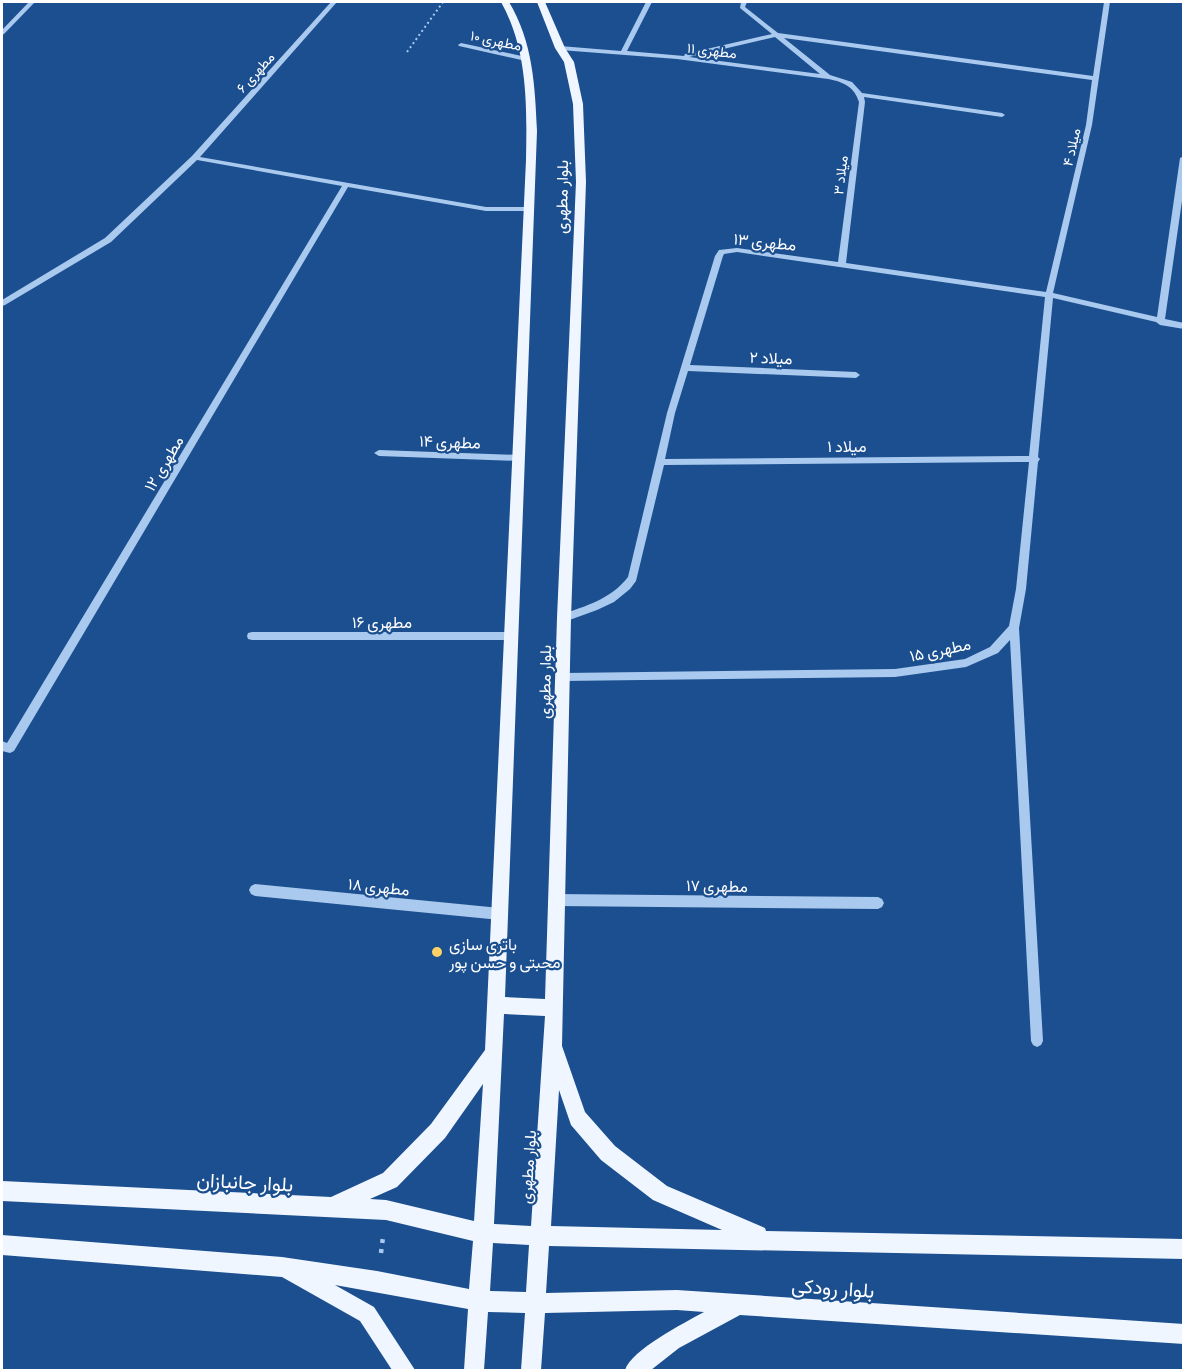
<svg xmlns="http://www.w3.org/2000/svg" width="1185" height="1372" viewBox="0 0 1185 1372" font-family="Commissioner,Vazirmatn,sans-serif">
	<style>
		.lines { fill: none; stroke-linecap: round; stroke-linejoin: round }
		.path-far1 { stroke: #a9c9ee; stroke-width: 2; stroke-dasharray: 2 3; stroke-linecap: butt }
		.path { stroke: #a9c9ee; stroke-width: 4.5; stroke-dasharray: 4 6; stroke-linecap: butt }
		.minor { fill: #a9c9ee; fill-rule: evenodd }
		.major { fill: #f0f6ff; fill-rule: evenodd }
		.poi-dot { fill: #ffd166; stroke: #1b4f8f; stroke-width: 2 }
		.labels { text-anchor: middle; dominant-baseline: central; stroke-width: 4.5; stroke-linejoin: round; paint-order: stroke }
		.far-street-label { font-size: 14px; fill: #fff; stroke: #1b4f8f }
		.street-label { font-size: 16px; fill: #fff; stroke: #1b4f8f }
		.poi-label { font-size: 16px; fill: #fff; stroke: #1b4f8f; text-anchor: start }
		.near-street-label { font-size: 20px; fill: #fff; stroke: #1b4f8f }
	</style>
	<rect width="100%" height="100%" fill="#1b4f8f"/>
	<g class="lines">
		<path class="path-far1" d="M407,52L443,2"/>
		<path class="path" d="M381,1253L383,1237"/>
		<path class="minor" d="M29,2H35L4,34L2,35V30Z
			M331,2H337L200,157L486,207H530L534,209L530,211H486L348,187L14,751L10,753L2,751V741L7,743L342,186L197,160L111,242L5,305L2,306V300L105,238L192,156Z
			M646,2H652L627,51L684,56L685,54L772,34L740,8L741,2H747L745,7L778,33L1093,76L1104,2H1110L1092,125L1053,293L1157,317L1180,158L1184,156V187L1165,319L1184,323V329L1160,325L1156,322L1053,298L1038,457L1040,459L1038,462L1026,589L1019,628L1043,1041L1041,1045L1037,1047L1033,1045L1031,1041L1010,640L998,653L966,667L895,677L563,681L559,680L558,677L559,674L563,673L895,669L965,659L990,647L1009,626L1016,589L1029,462L664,465L636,581L630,589L614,602L597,610L564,622L560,621L559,618L560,615C586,606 611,599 628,577L667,413L715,256L719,250L737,248L838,262L859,102C854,86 843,82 828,79L677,59L560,50L557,48L560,46L621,51ZM775,37L820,74L689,57ZM784,38L1092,80L1086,125L1046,292L846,263L865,102L864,97L1002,117L1005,115L1002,113L862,93L852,82L830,75ZM737,252L1045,297L1029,456L665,459L675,413L688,371L856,378L860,375L856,372L690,365L723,256L724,254Z
			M461,43L526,57L529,59L526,61L459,46L458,45Z
			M379,450L519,455L524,458L519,461L379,456L374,453Z
			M252,632H512L516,633L517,636L516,639L512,640H252L248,639L247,636L248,633Z
			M255,884L500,908L504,910L506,914L504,918L500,920L255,896L251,894L249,890L251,886Z
			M556,894L878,897L882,899L884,903L882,907L878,909L556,906L552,904L550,900L552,896Z"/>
		<path class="major" d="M501,2H509C533,42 535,86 537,131L505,997L545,999L557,618L576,182L573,104L564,62L555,48L537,2H545L565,48L574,62L583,104L586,182L571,618L562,1046L585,1112L615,1146L667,1186L765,1228L766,1231L1184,1239V1259L549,1246L546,1293L677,1290L1184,1324V1344L740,1315L679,1348L651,1370H625C631,1350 684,1323 704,1312L677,1310L545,1313L541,1370H521L525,1313L488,1312L484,1370H464L468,1309L335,1285L374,1307L415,1370H392L360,1321L282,1277L2,1255V1235L282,1257L377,1271L469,1289L473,1241L386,1220L2,1201V1181L331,1197L383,1173L431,1124L485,1050L526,160C527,106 528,50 501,2ZM504,1014L545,1016L531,1226L494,1224ZM483,1084L474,1221L386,1200L370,1199L397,1187L445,1138ZM559,1090L571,1125L601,1160L653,1200L722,1230L551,1226ZM493,1243L529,1245L526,1292L490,1291Z"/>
	</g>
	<circle class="poi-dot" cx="437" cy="952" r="6"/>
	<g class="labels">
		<g class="far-street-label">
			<text transform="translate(496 40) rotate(12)">مطهری ۱۰</text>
			<text transform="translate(712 50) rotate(7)">مطهری ۱۱</text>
			<text transform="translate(255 72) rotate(-48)">مطهری ۶</text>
			<text transform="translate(1071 147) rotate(-77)">میلاد ۴</text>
			<text transform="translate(840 175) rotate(-83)">میلاد ۳</text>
		</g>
		<g class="street-label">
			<text transform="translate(561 197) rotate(-89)">بلوار مطهری</text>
			<text transform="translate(765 241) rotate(6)">مطهری ۱۳</text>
			<text transform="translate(771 357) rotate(2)">میلاد ۲</text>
			<text transform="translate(450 441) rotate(2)">مطهری ۱۴</text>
			<text x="847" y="445">میلاد ۱</text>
			<text transform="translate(163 463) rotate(-59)">مطهری ۱۲</text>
			<text x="382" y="621">مطهری ۱۶</text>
			<text transform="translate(940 649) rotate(-12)">مطهری ۱۵</text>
			<text transform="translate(544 682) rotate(-89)">بلوار مطهری</text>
			<text transform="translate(717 885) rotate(1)">مطهری ۱۷</text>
			<text transform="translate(379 886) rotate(6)">مطهری ۱۸</text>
			<text transform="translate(527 1167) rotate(-86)">بلوار مطهری</text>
		</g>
		<g class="poi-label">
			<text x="449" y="943">باتری سازی<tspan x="449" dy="18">محبتی و حسن پور</tspan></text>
		</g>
		<g class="near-street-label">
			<text transform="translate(245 1181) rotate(3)">بلوار جانبازان</text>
			<text transform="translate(833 1287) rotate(4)">بلوار رودکی</text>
		</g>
	</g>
	<rect width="1185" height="1372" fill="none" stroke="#ffffff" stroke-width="6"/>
</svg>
